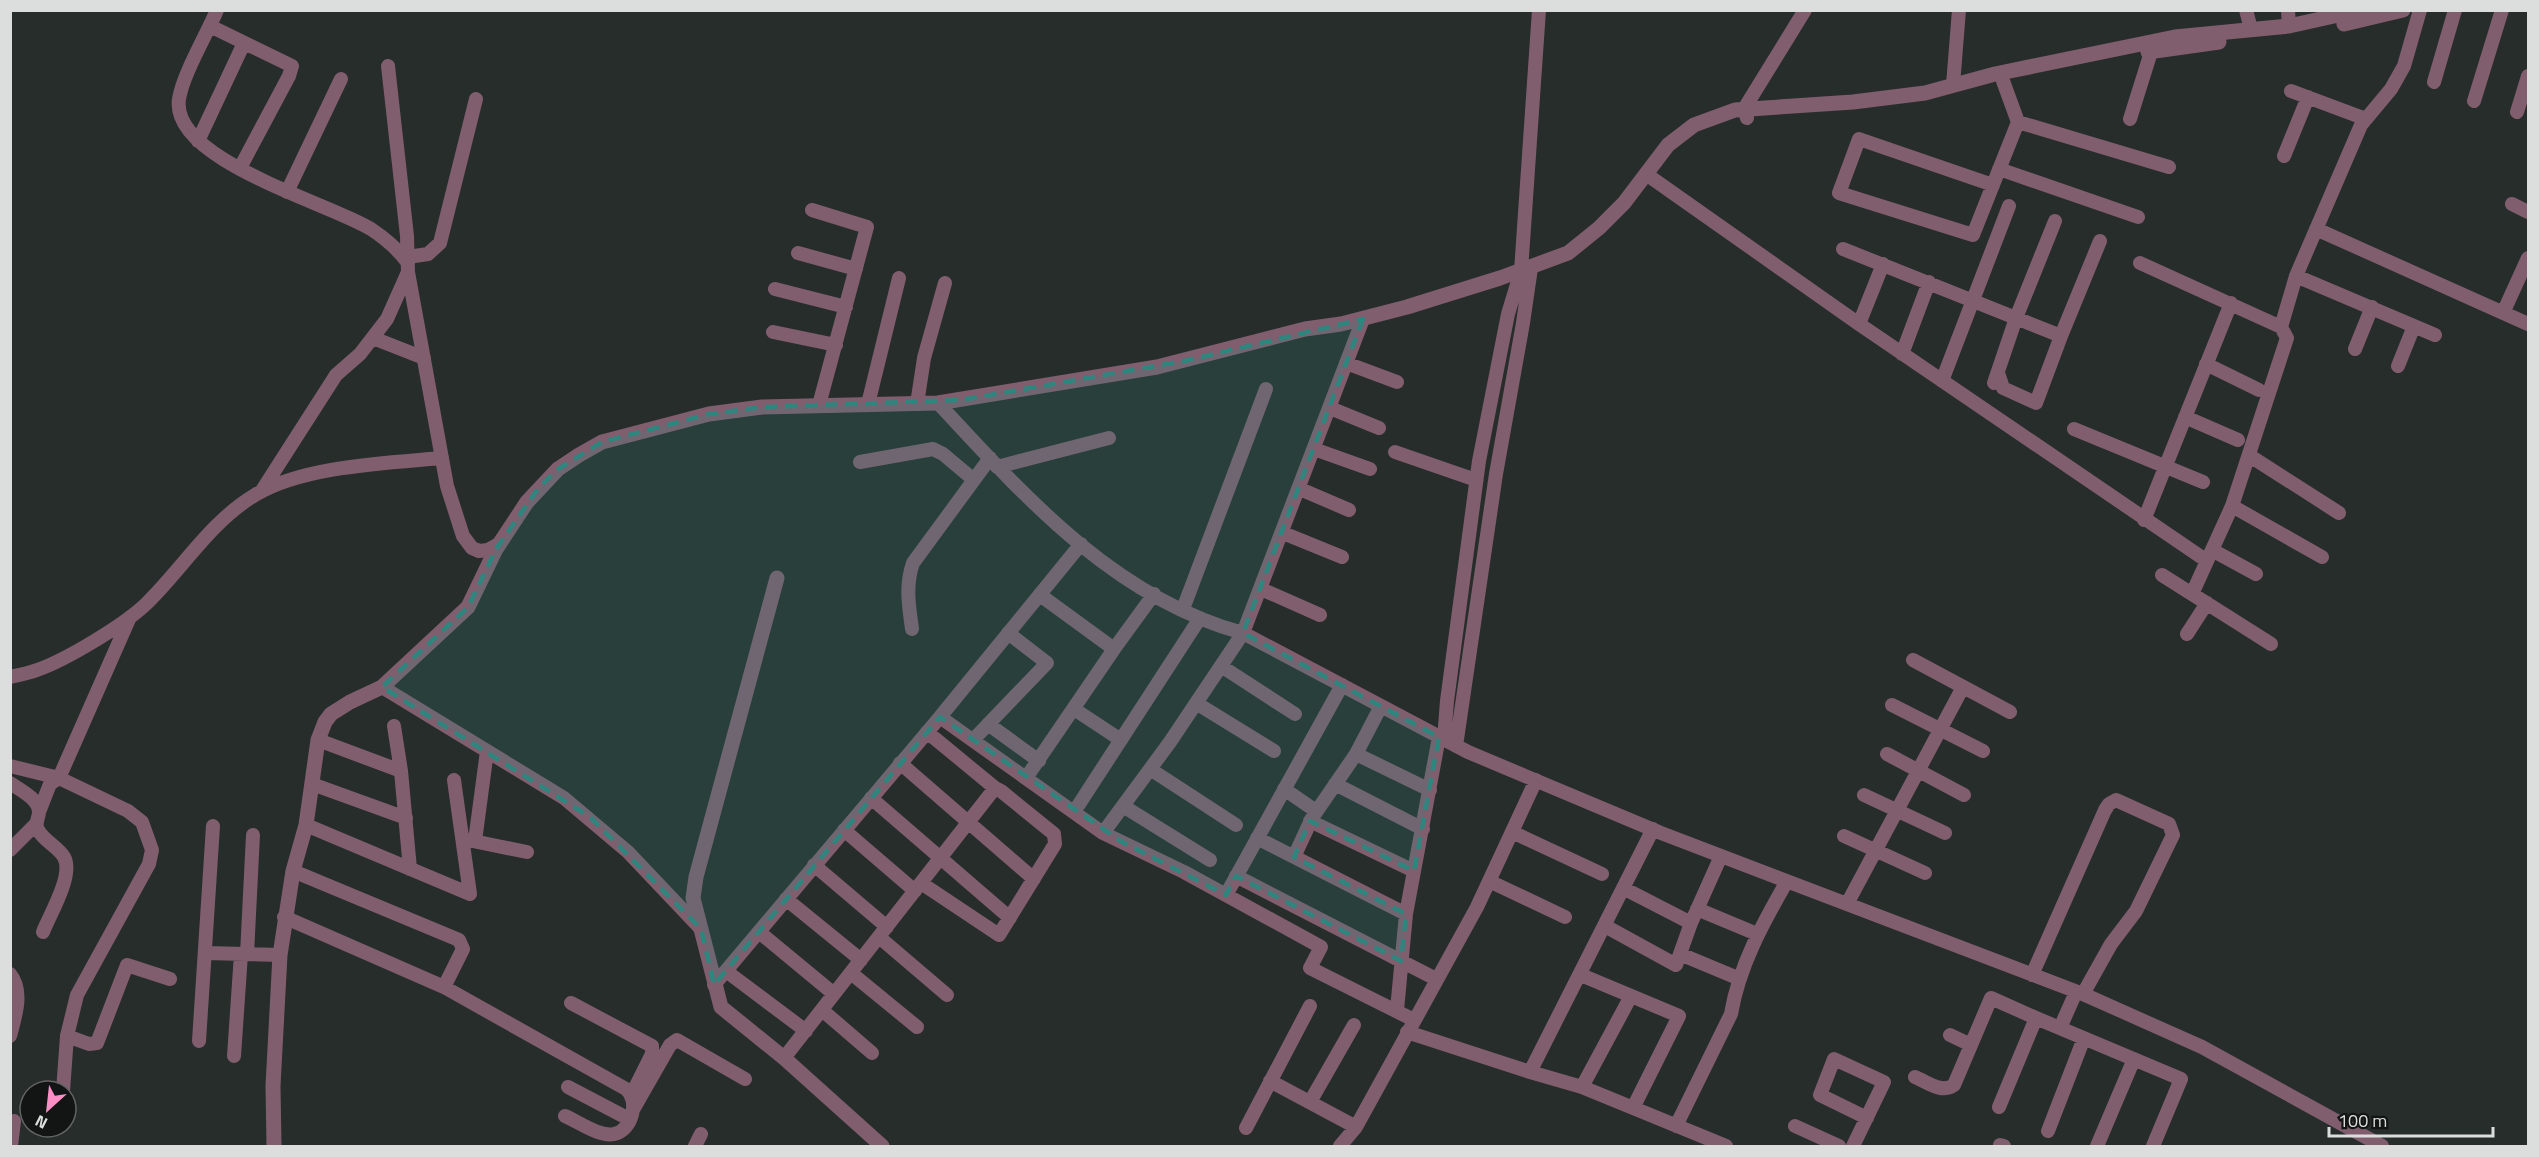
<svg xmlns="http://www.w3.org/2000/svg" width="2539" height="1157" viewBox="0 0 2539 1157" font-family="'Titillium Web',sans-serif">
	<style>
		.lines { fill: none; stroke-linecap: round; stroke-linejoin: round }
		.minor { stroke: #815e6e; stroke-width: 14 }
		.tertiary { stroke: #815e6e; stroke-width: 15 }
		.marked { fill: #2e867f; fill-opacity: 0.2; stroke: #2e867f; stroke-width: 4.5; stroke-dasharray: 12 8; stroke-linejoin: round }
	</style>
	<rect width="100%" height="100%" fill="#272d2b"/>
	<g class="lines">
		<path class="minor" d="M217,10C207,34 183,74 179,99C170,160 329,203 371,229C386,239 398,249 408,263
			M2246,10L2251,29
			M2288,10L2289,26
			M210,26L292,66L289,76L240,168
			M388,66L407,236L408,272L447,486L463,536L472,548L479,551L488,550L499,544
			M2434,82L2455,10
			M1953,85L1959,10
			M2291,91L2366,119
			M2474,101L2502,10
			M2517,112L2528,76
			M1747,118L1744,109L1805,10
			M2130,119L2151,52
			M2018,122L2169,167
			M198,141L244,43
			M2284,156L2308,97
			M1999,169L2138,217
			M1646,174L1859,324L2207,561
			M1993,185L1859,139L1839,193L1973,235L2018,122L2003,81
			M287,192L341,79
			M2512,204L2528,212
			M812,210L867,227L819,405
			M2316,229L2528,324
			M1843,249L2061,336L2100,241
			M798,253L856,269
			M408,257L428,254L440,243L476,99
			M2140,263L2281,327L2287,338L2232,506L2192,594
			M2296,276L2435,335
			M775,289L846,307
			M2503,313L2528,258
			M1363,319L1243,633L1170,742L1103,833L1184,872L1321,947L1310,968L1414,1020
			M1859,324L1883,264
			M2281,327L2296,276L2361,125L2391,89L2404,66L2420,10
			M773,332L836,345
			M373,338L424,358
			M2355,349L2372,307
			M1902,354L1929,282
			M1346,363L1397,382
			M2206,364L2259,390
			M2398,366L2414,326
			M1998,373L2003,388L2036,403L2061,336
			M1942,381L2009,206
			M1994,383L2016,318L2055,221
			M938,403C1025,497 1115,598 1243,633L1468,752L1661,833L2083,994L2202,1047L2382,1146
			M868,404L899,278
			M917,404L924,358L945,283
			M1330,408L1379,428
			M2185,417L2238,440
			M2074,429L2203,482
			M1314,449L1370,469
			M1395,452L1476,480
			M2250,456L2339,513
			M860,462L933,449L943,454L974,480
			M997,467L1109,438
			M1300,489L1349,510
			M261,492L336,375L360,354L387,319L408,272
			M2232,506L2322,557
			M2144,520L2231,303
			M1283,533L1342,557
			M1081,544L940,717L1103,833
			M2212,550L2256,574
			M2162,575L2271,644
			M1261,589L1320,615
			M1040,595L1114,649L1154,594
			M1183,609L1266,389
			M912,629C909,606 905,586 913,563L990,458
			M2187,634L2207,603
			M1913,660L2010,712
			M1221,666L1295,714
			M10,677C19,675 29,673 37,670C66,660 124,625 146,604C183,568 210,522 255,495C303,466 387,463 442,458
			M382,687L564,798L628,852L701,929
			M1196,703L1274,751
			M1892,705L1983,751
			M1074,709L1121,740
			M988,724L1039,761
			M394,726L401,771L410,869
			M927,732L995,788
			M1444,739L1447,701L1479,461L1508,314L1521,271L1539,10
			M318,740L401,771
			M973,740L1047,663L1008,633
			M1456,746L1496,474L1523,323L1531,268
			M1356,754L1430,790
			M1887,754L1964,795
			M900,763L1034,879
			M10,766L59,778L128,811L142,822L152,850L149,864L77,995L67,1036L63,1091
			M1150,769L1236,825
			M1026,778L1114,649
			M10,783C20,790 39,799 39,812C39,819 34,823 38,830C44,841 58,847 64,857C74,875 50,914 43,932
			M312,784L406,818
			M1335,784L1423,829
			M1284,789L1316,811
			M1864,795L1945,833
			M871,798L1010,918
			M1123,806L1210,860
			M39,812L50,784L59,778L130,617
			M1074,812L1200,618
			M1310,821L1414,871
			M306,825L470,894L454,780
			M1653,829L1530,1072L1582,1087L1726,1146
			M844,830L915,891
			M1512,832L1602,874
			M1844,836L1925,873
			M1257,838L1406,914
			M468,840L527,852
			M475,841L487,751
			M10,850L36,824
			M1294,857L1312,818L1356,754L1381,706
			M814,865L887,927
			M293,871L459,940L463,949L444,987
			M1236,876L1436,979
			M1489,881L1565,917
			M1623,888L1691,923L1721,856
			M1226,895L1342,685
			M786,899L861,960
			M1847,904L1963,687
			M1697,909L1757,934
			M284,917L444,987L626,1089C640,1100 632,1131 614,1134C599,1137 579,1122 565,1116
			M1605,926L1676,965L1691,923
			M759,932L834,994
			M879,937L947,995
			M205,953L280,955
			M247,954L253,835
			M1680,954L1740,979
			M726,971L806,1031
			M851,973L917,1027
			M10,974C24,991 15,1017 10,1036
			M1581,975L1679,1016L1633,1108
			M2032,975L2105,810L2109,804L2116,800L2169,824L2173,835L2136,911L2111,944L2083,994
			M714,985L940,717
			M571,1003L652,1046V1054L632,1094
			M822,1010L872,1053
			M1397,1010L1406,914L1439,737
			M2060,1028L2076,992
			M1407,1032L1530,1072
			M1950,1035L1971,1045
			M67,1036L89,1044L97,1043L127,965L170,979
			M199,1041L213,826
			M234,1056L241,954
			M784,1058L995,788L1001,791L1054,834L1055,844L999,935L921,883
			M1915,1077C1927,1082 1942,1094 1954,1085L1991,998L2036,1018
			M1270,1081L1356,1127
			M568,1087L629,1119
			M1582,1087L1631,996
			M1310,1102L1354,1025
			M1999,1107L2036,1018L2181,1079L2153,1146
			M634,1108L670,1045L677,1040L745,1079
			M1676,1126L1731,1014C1739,966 1763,923 1787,881
			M1795,1126L1839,1146
			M1246,1128L1310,1006
			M2048,1131L2084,1038
			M2000,1145L2004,1146
			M11,1146L14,1121
			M695,1146L701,1134
			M1340,1146L1356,1127L1477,907L1536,780
			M1853,1146L1884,1082L1834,1059L1820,1095L1867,1118
			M2097,1146L2134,1059"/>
		<path class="tertiary" d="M2344,24L2403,10
			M2148,52L2219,42
			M777,578L696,877L693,898L721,1007L784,1058L882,1146
			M274,1146L273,1086L280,955L293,871L306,825L318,740L325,722L331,714L350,702L382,687L468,607L496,549L527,502L558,469L579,455L602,442L709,414L762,407L938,403L1157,367L1305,329L1341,324L1407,307L1500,278L1568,253L1599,228L1624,203L1668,145L1694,125L1735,110L1853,102L1925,93L1995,74L2175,37L2289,26L2361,10"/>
	</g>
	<path class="marked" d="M1363,319L1243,633L1439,737L1414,871L1310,821L1294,857L1406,914L1401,961L1236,876L1226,895L1122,842L940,717L714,985L701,929L590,817L382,687L468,607L496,549L539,487L558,469L602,442L709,414L762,407L961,400L1184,361Z"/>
	<rect width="2539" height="1157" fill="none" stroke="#dbdedd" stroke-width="24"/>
	<g transform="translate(48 1109) rotate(207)"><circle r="28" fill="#121514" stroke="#626564" stroke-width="1.5"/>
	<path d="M0-4.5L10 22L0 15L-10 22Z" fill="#fb8fc5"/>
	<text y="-9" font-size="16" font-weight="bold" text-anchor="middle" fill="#dbdedd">N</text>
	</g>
	<path d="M2329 1127v9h164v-9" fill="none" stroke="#dbdedd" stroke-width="3"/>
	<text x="2338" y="1127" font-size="18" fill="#dbdedd" stroke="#121514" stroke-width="4.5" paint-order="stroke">100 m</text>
</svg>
